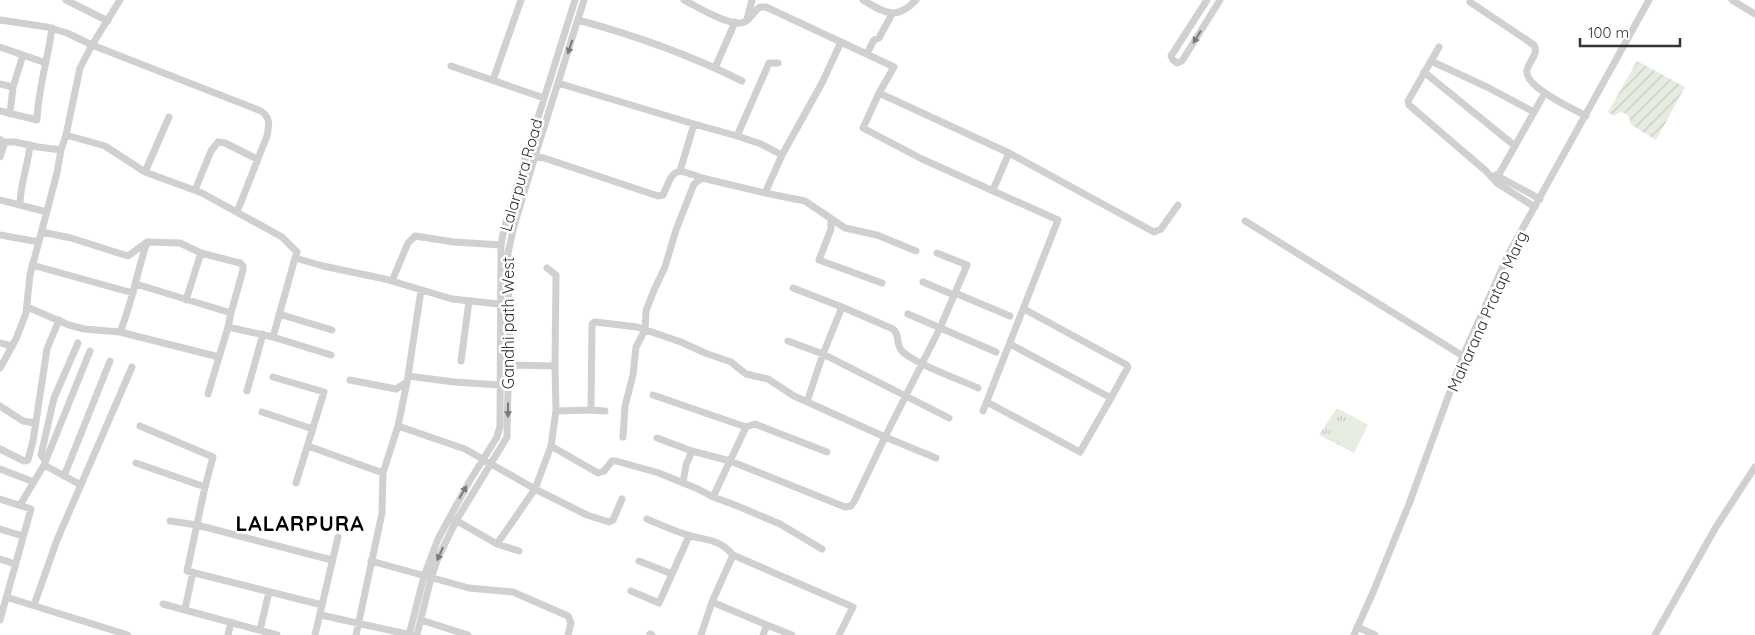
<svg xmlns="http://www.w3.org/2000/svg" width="1755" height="635" viewBox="0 0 1755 635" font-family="Quicksand,sans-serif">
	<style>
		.grass { fill: url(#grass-tufts) }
		.garden { fill: url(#garden-furrows) }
		.pitch { fill: #e6ecdf }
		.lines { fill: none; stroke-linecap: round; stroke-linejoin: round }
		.minor { stroke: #d0d0d0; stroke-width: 7 }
		.oneway { fill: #7a7a7a }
		.labels { text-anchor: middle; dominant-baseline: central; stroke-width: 5; stroke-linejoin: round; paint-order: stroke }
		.street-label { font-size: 16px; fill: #333; stroke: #fff }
		.district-label { font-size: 21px; font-weight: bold; letter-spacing: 1px; fill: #000; stroke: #fff }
	</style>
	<defs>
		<pattern id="grass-tufts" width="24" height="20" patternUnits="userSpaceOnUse" patternTransform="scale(1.25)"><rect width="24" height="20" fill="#e6ecdf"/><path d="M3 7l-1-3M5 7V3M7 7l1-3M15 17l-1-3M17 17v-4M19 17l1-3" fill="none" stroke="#c6cbc0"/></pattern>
		<pattern id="garden-furrows" width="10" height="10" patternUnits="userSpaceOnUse" patternTransform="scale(1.25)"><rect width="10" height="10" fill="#e6ecdf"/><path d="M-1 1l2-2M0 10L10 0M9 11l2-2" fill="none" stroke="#c6cbc0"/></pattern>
	</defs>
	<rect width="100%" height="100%" fill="#fff"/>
	<path class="grass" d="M1337,408L1354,417L1339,445L1319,435Z"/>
	<path class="garden" d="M1637,61L1685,87L1656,140L1630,124C1630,116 1628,114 1620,112L1614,116L1608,112Z"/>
	<path class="pitch" d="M1354,417L1368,425L1354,453L1339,445Z"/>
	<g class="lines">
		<path class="minor" d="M66,0L108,21
			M684,0C696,6 734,30 746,21C751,18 754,11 760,7H766L841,42
			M863,0C885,13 896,21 916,0
			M1207,0L1171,56L1173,60L1177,63L1182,61L1220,0
			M1732,0L1755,14
			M1470,2L1534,45C1539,54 1529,61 1527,70C1523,86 1573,109 1586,116
			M747,19L752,0
			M0,20L47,27L67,33L92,45L120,0
			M578,20C634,35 690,55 742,81
			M0,47L23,55L13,87L10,114
			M1439,47L1411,96L1408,101L1409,105L1486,171L1497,183L1535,207
			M867,53L874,40L879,38L892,14
			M23,55L46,63
			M1431,61L1487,87L1534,112
			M778,63H769L737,136L761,144L782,155
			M451,66L544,98
			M715,68L735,22
			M1424,72L1515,146
			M493,80L521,0
			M558,83L694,124L737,136
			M0,84L13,87
			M879,93L1009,153L1154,232L1161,229L1178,205
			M0,111L37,120C38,89 48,59 52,28
			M66,135L80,68L92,45L261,111C271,118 269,125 267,136L237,212
			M3,142H15L38,147L61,150
			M532,156L544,158L658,196L663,195C675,167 674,168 702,178
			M0,157L4,145L1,140
			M680,171L694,124
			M145,172L169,117
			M1496,175L1540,199
			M1498,176L1542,98
			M195,190L211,151L218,142L225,143L257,159
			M993,190L1009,153
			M765,193L805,201L845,228L877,235L916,251
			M0,200L47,212
			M20,205C20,184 28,166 30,145
			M831,219V229L819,260L882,283
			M1245,221L1463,356
			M42,232L71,238L128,256L147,242L180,243L201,253L240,263L243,266V270L231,313
			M0,235L39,242
			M32,265L133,293
			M547,268L556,275L555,366
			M392,281L408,243L415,236L454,242L501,245
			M923,282L954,295
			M136,284L231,313L228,327L273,337L331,355
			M793,288L842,307L823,354L807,402
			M421,290L408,376L454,382L500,385
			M955,293L1010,316
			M186,300L201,253
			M27,307L69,325L84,329L120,332L219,357
			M842,307L893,329C900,335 896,343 901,350C912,363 961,380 978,388
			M1024,309L1127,365L1128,367L1111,398
			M279,314L332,330
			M908,314L996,352
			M120,332C132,303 137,272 147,242
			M273,337L295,258
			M788,341L823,354L949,418
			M0,343L12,346
			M461,361L469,301
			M0,368L16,339L26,313L30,275L57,173L61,150L66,135L105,146L145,172L202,193L282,237L297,252L295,258L323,266L385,279L452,299L508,305
			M273,377L324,392L296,483
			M350,380L396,389L407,382L408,376
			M247,391L263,334
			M208,394L228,327
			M653,395L746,427
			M987,402L1080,452L1111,398L1010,344
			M0,406L23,421L35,423
			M591,410L605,411
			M556,411L591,410L592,324L595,322L637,327L681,342L705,353L731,362L746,374L768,379L794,396L885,437L940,328L967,265L937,253
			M262,412L313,429
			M140,426L213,457L205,487L187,571L322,605
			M398,426L407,382
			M623,437L625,406L633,375L636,347L645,330L646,311L654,290L665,267L676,230L694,184L702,178L765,193L782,155L822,83L841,42L894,67L879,93L863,128L922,159L1058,220L983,411
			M657,438L692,451L730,461L845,507L851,506L854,502L885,437L936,458
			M308,446L383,473
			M551,446L598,473L604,471L612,461H616L659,473L698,489L713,497L735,505L780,524L822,549
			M0,449L24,461L28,460L33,441L47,349L59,320
			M45,460L41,455L54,398L78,343
			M136,463L205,487
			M44,465L81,485
			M0,469L34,482
			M64,476L110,361
			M683,483L686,465L692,451
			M713,497L746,427L755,424L827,452
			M0,499L31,509L0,620
			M20,505L44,465L90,351
			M452,518L497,544L519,551
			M647,519C661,525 676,532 691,536C710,541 719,539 733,555L712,602L767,625L763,635
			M170,521L197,525L332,560
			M0,529L23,536
			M497,544L535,489L587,515L609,522L613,520L622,499
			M733,555L853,607L839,635
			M0,559L15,564
			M371,561L469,588L513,592L568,616L571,623L568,635
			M639,561L672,574
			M631,591L659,603L689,536
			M6,597L128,635
			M163,604L277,635
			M34,605L57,540L132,367
			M185,609L193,572
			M321,615L411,635
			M421,620L468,635
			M767,625L792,635
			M1357,627L1375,635
			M260,630L269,592
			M650,634L652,635
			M228,635L231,622
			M315,635L338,537
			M356,635L382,513L383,473L398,426L465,449L535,489L551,446L556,411L555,366L510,365
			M409,635L424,576L438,539L469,482L497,437L500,426L501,245L504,229L526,156L575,0
			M417,635L431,578L438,558L456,521L507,437L508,386L510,365L508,253L514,226L535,156L584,0
			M701,635L712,602
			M1354,635L1374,590L1409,504L1463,356L1509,253L1649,0
			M1655,635L1716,527L1755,467"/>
	</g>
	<defs><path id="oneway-solid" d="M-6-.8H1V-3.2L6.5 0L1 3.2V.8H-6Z" transform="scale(1.25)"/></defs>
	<g class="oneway">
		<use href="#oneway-solid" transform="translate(1197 37) rotate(122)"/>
		<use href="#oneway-solid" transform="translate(570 47) rotate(108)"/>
		<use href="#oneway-solid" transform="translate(508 410) rotate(90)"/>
		<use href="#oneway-solid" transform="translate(463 492) rotate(-60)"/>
		<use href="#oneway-solid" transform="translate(440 554) rotate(114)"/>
	</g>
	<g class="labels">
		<g class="street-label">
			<text transform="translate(521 175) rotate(-74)">Lalarpura Road</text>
			<text transform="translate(1487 311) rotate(-66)">Maharana Pratap Marg</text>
			<text transform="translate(508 323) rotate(-90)">Gandhi path West</text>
		</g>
		<g class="district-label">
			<text x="300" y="523">LALARPURA</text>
		</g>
	</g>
	<path d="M1580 38v8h100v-8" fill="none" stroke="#333333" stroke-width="2.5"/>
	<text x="1588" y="38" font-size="15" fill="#333333" stroke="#ffffff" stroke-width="4" paint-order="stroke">100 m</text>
</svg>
